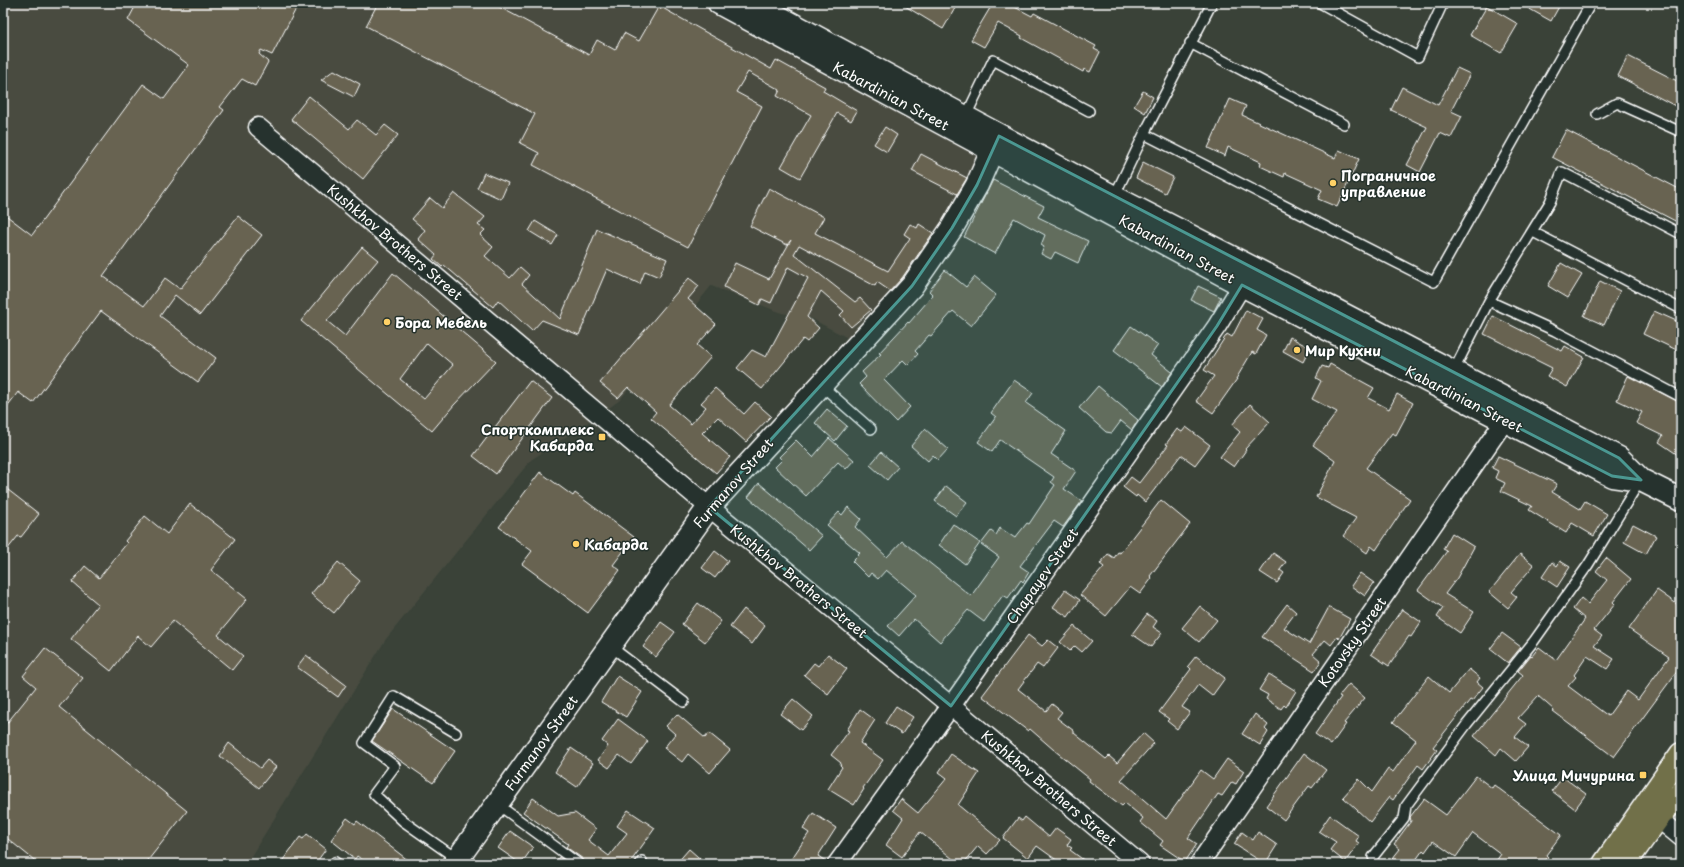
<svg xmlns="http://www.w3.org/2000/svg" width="1684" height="867" viewBox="0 0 1684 867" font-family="'Playpen Sans',sans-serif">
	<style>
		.built { fill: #484c40 }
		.building { fill: #686451; stroke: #fff; fill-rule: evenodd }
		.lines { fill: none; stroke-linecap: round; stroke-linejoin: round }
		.lane-casing { stroke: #fff; stroke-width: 12 }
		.street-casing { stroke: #fff; stroke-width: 21 }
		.secondary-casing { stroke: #fff; stroke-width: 25 }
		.primary-casing { stroke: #fff; stroke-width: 25 }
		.lane { stroke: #26332d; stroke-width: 9 }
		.street { stroke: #26332d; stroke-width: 18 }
		.secondary { stroke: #26332d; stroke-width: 22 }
		.primary { stroke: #71704a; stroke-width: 22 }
		.marked { fill: #4b9892; fill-opacity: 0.2; stroke: #4b9892; stroke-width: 3; stroke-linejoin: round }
		.poi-dot { fill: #ffd166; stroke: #26332d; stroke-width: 1.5 }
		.labels { text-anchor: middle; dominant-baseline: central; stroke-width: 3; stroke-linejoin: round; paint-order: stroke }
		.street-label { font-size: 14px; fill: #fff; stroke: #26332d }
		.poi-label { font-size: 14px; font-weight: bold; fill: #fff; stroke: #26332d; text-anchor: start }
	</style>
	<rect width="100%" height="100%" fill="#3a4238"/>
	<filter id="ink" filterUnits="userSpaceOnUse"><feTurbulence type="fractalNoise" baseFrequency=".025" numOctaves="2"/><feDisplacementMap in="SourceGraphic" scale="8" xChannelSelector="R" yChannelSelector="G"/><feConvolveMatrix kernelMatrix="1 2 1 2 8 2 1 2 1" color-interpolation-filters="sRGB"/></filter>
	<g filter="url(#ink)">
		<path class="built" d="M3,3H719L992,150L977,185L859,344L812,319L782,313L711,286L620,400L599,415L531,460L386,639L246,864H3Z"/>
		<path class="building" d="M137,3H299L272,55L261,50L259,54L268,62L255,86L242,79L220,107L224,110L103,276L144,306L165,278L180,289L238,216L262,235L200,315L175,295L160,316L216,358L198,382L101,311L33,403L18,392L3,412V213L32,235L143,84L164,99L189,65L128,20Z
			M378,3H492L589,55L597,40L615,50L624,33L639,41L659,6L771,69L776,60L825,87L823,91L857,111L851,121L837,113L800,178L781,167L811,115L777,96L780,90L748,72L736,92L762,106L688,247L533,165L539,153L520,143L535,114L366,26Z
			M900,3H958L943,29Z
			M993,3H1007L1032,16L1034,13L1096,46L1094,49L1100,52L1090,72L1084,69L1083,72L1063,61L1021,38L1022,36L998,23L984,47L971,40Z
			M1519,3H1561L1551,21Z
			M1487,6L1518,24L1501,53L1470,35Z
			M1628,56L1681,83V109L1618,76Z
			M1457,68L1470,74L1451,111L1462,116L1451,138L1440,133L1420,172L1407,165L1427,127L1391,110L1402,87L1438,105Z
			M334,70L360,84L354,97L321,80Z
			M1143,91L1153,97L1145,113L1134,106Z
			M309,96L349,129L357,120L376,135L385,125L398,135L363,179L291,119Z
			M1230,99L1246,106L1242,115L1335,158L1339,150L1359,159L1337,207L1318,199L1322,190L1285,173L1284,177L1260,166L1261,162L1228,147L1225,156L1208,148Z
			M885,127L897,135L887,152L874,144Z
			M1566,130L1681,190V224L1552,157Z
			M921,154L967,178L957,194L912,171Z
			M1143,162L1173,177L1165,193L1136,178Z
			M484,173L508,183L501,199L477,188Z
			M993,180L1044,206L1038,217L1088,241L1078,263L1055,252L1051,259L1041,254L1044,247L1041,245L1045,235L1014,218L995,254L964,237Z
			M769,188L824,217L815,233L888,271L910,238L904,234L910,224L917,228L919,224L933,233L902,278L890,291L877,282L875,286L799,245L794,254L855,302L860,298L871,310L851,327L840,315L844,311L821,291L807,317L819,328L807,342L803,339L762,389L737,368L752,350L766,357L808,278L788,267L771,303L762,299L759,305L724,287L735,263L769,279L791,240L787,245L750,226Z
			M454,193L485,217L478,225L485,230L480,235L493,247L485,256L510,278L520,267L529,275L522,284L560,319L597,229L667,259L659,277L645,271L640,284L607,269L579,335L542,320L532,331L498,300L493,307L444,265L442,267L433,259L436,255L418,239L425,230L412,219L430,198L442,208Z
			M535,221L558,235L552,245L529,231Z
			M362,247L378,260L327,321L345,336L393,273L496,361L454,405L432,431L301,321ZM427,343L453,365L424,399L400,379Z
			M1561,263L1582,275L1568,298L1548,286Z
			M945,270L966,287L974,277L996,295L971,326L953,311L931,336L929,335L915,351L918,354L908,365L903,360L884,380L910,407L896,422L859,384L866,377L862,372L881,354L879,353L908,322L909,323L933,295L929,291Z
			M689,278L699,286L688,299L716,324L697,345L711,357L669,405L691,424L706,407L701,403L715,388L744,414L755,402L771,416L746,442L718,417L702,433L730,457L716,473L651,418L656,412L628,387L618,398L600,383Z
			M1600,281L1620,291L1604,325L1584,316Z
			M1198,286L1221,297L1214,311L1191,300Z
			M1246,310L1263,319L1257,330L1266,335L1256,354L1252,352L1236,379H1237L1213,413L1196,401L1214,376L1204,370L1227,334L1232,337Z
			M1654,311L1681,323V352L1643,334Z
			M1493,316L1562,351L1565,346L1584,357L1567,387L1547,376L1552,368L1484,334Z
			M1131,326L1158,345L1151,355L1172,372L1162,387L1114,350Z
			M1290,337L1310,348L1303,362L1283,351Z
			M1330,364L1374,388L1368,398L1389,409L1397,394L1413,403L1396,435L1392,433L1366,468L1410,499L1376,550L1371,546L1367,553L1343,536L1356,518L1316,497L1335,461L1313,445L1337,412L1312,399L1321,381L1316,378L1322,366L1328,368Z
			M1628,376L1681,403V457L1659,442L1663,436L1636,423L1642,412L1617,400Z
			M1014,380L1033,393L1026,403L1066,431L1051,454L1076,471L1064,489L1082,501L1063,527L1054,521L1020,566L1029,572L1023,582L1021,580L1008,598L1003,595L984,622L968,610L940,642L914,619L899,636L888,626L916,595L886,570L878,579L871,573L868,577L852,561L860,553L827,525L839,512L842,515L848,507L861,519L855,527L887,557L902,541L971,596L999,557L981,544L991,531L996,535L1000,528L1015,538L1027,523L1029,524L1055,485L1051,482L1054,477L1000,440L992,452L978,442L996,417L991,413Z
			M530,381L552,398L496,474L473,456Z
			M1098,386L1138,420L1132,430L1121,421L1112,433L1106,432L1079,408Z
			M1250,404L1270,422L1245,449L1246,450L1234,467L1220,457L1240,432L1232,425Z
			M827,409L847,426L835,441L815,423Z
			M1186,427L1210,445L1195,465L1181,455L1145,502L1137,495L1136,497L1123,487L1131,477L1139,483L1168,445L1166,444L1177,429L1182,432Z
			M925,429L948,449L938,460L933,455L928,461L911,446Z
			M829,438L854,460L846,469L838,462L806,496L775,467L782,460L779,457L796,440L813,457Z
			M881,452L898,467L887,480L870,465Z
			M1498,456L1557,484L1552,492L1580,509L1585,501L1607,514L1594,536L1572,523L1566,533L1529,510L1532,506L1501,491L1505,483L1495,478L1498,471L1492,468Z
			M540,472L573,496L575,493L634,537L613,565L620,570L588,613L522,564L532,551L499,527Z
			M759,483L822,536L809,550L748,497Z
			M3,486L39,514L21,537L18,536L3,555Z
			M946,486L967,502L956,516L935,501Z
			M1161,500L1190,524L1150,576L1152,578L1140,594L1130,587L1106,616L1080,595L1104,567L1100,564L1108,554L1114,558L1118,552L1120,553Z
			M190,504L235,539L211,570L247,599L218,635L243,656L232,670L173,621L151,647L138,636L111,671L71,639L98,604L72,582L85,566L99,578L127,543L125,541L145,516L167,534Z
			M953,524L980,543L965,564L939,545Z
			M1633,524L1656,536L1646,554L1624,542Z
			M1452,533L1474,547L1457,578L1445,594L1474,612L1460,633L1437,617L1443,608L1418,590L1447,551L1443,549Z
			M715,551L728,561L715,578L702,568Z
			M1273,553L1286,562L1280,570L1284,573L1277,583L1260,572Z
			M1520,554L1534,565L1511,592L1517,597L1508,608L1489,592Z
			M1606,558L1631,579L1613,602L1615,604L1594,630L1602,636L1594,646L1614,659L1607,669L1587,656L1574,675L1576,677L1568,686L1608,716L1626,691L1638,700L1669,657L1629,629L1657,590L1681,607V666L1614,757L1553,711L1554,710L1538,696L1518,718L1526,724L1515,737L1528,747L1516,761L1501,748L1496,755L1474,736L1523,675L1518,671L1531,655L1532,656L1539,647L1556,660L1585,619L1573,609L1581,598L1588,604L1607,580L1596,571Z
			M1560,561L1570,567L1557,587L1542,577L1552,562L1557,566Z
			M338,562L360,581L334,613L311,594Z
			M1360,573L1374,583L1365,596L1351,586Z
			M1065,590L1080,600L1068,617L1053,607Z
			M698,603L721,621L705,642L682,624Z
			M1287,604L1296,612L1284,628L1309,644L1329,607L1350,619L1339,639L1337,637L1331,645L1325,640L1313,654L1321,661L1314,671L1262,637Z
			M1200,606L1217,620L1199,642L1182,628Z
			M744,609L765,626L752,644L730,627Z
			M1402,609L1421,622L1411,637L1409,636L1389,666L1371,654Z
			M1147,614L1157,621L1153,627L1162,633L1151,647L1132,634Z
			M661,622L675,632L656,657L643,647Z
			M1074,626L1092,641L1082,652L1075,646L1070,651L1060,642Z
			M1502,633L1521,647L1508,663L1490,649Z
			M1028,635L1042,646L1048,640L1058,648L1043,668L1037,664L1018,689L1046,711L1052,704L1062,712L1057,718L1074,731V733L1106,759L1109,756L1117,763L1143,733L1154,743L1121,780L1166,819L1201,770L1213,779L1227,759L1244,771L1236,784L1232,782L1222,796L1218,794L1188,838L1197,844L1185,862L1160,845L1163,841L1140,822L1143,818L1125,803L1122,806L1089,781L1090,779L1054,750L1030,729L1028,731L982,696Z
			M45,648L83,678L59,707L187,811L145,864H39L3,835V728L36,687L23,676Z
			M828,654L847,669L828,694L804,675L814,663L818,666Z
			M306,655L346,685L338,697L297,667Z
			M1196,656L1225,678L1212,696L1198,685L1182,707L1190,712L1177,729L1167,721L1169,719L1159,712L1191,669L1188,666Z
			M1469,669L1480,678L1477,682L1483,687L1472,701L1470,700L1433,747L1437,750L1423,769L1418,765L1393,800L1389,797L1370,822L1343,797L1359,779L1372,792L1388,769L1393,772L1416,740L1393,722L1429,676L1449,693Z
			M1269,674L1296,691L1286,707L1284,705L1281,709L1266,699L1268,695L1259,690Z
			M617,676L642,692L626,717L601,702Z
			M1349,684L1365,698L1344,723L1346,724L1331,745L1315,734L1341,697L1339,696Z
			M793,699L813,716L801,730L780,714Z
			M896,706L913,717L902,734L885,723Z
			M393,709L455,751L433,783L372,741Z
			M860,709L875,720L860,743L883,760L863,788L864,789L854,805L828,789L842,767L840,765L841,763L831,755L849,731L847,730Z
			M677,714L705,738L709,733L730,750L710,773L688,754L682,762L664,748L675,734L666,726Z
			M1255,714L1268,725L1265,729L1268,732L1260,745L1242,734Z
			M618,719L648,741L631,764L619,755L609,768L598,760L608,746L602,741Z
			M229,743L260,768L267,760L276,767L259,788L220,756Z
			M571,748L593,763L577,787L555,772Z
			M1304,753L1326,770L1312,788L1309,786L1284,820L1266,806Z
			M951,754L979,773L958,805L1000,840L987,854L978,846L963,864H959L920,832L902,857L886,845L903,818L893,810L901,799L918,813L947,778L939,772Z
			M1476,776L1492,788L1494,785L1561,835L1546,855L1548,857L1543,864H1494L1501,854L1473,833L1456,857L1433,841L1425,852L1423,850L1413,864H1388L1400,849L1394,844L1411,821L1410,817L1424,799L1446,815Z
			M1563,777L1586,794L1575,809L1552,791Z
			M533,798L558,816L575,813L596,829L588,840L609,856L627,833L617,826L628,810L655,828L629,864H585L583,859L566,847L568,844L523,812Z
			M813,813L836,828L818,856L827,862V864H788L809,833L803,829Z
			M1330,815L1359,836L1356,841L1359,843L1345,862L1330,850L1336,842L1319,831Z
			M1025,817L1049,837L1056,828L1071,839L1067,845L1072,848L1070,850L1089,864H1062L1037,846L1028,858L1003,838L1018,818L1022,821Z
			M347,818L355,824L357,821L413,864H368L357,856L355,859L331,840Z
			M510,831L533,847L521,864L498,848Z
			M1242,832L1253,840L1258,832L1277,845L1265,864L1234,844Z
			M307,834L326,849L315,864H280L300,837L303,839Z
			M689,849L706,864H676Z
			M559,857L569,864H554Z"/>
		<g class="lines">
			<defs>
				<path id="lane" d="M1320,3L1418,57L1443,3
					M1190,43L1344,124
					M1597,114L1617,103L1681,132
					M965,118L993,60L1089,111
					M1144,134L1434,282L1591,3
					M1114,197L1144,134L1212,3
					M1533,232L1681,309
					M1489,301L1555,331L1681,397
					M1453,372L1489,301L1550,202L1562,172L1681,234
					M821,385L871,429
					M610,646L684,702
					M456,733L394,696L364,743L395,766L374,794L403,821L457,859
					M497,804L579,864
					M1373,857L1404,818L1406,806L1467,724L1534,641L1588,565L1640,481
					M333,864L335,862L338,864
					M640,864L642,861"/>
				<path id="street" d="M258,127L709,507L951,706L1140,864
					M1658,818L1681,837
					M837,864L951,706L1217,326L1242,285
					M1199,864L1505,420"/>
				<path id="secondary" d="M719,3L1242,285L1612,476L1641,480
					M753,3L1114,197L1333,309L1619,458L1641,480L1681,500
					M454,864L709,507L912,286L952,228L977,185L998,137"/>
				<path id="primary" d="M1604,864L1681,754
					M1625,864L1658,818L1681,793"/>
			</defs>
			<use href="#lane" class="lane-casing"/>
			<use href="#street" class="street-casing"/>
			<use href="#secondary" class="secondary-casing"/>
			<use href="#primary" class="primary-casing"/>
			<use href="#lane" class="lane"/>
			<use href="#street" class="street"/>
			<use href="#secondary" class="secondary"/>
			<use href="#primary" class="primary"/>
		</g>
	</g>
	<path class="marked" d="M999,136L1619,458L1641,480L1612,476L1242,285L1217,326L951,706L709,507L912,286L952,228L977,185Z"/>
	<g class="poi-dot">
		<circle cx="1333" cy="183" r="4"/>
		<circle cx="387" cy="322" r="4"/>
		<circle cx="1297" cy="350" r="4"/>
		<rect x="598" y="433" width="8" height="8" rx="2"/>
		<circle cx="576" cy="544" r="4"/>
		<rect x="1639" y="771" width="8" height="8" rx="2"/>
	</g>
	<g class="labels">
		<g class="street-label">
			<text transform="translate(891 96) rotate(28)">Kabardinian Street</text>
			<text transform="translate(395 242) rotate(40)">Kushkhov Brothers Street</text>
			<text transform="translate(1177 249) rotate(28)">Kabardinian Street</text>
			<text transform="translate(1464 399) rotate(27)">Kabardinian Street</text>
			<text transform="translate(733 483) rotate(-49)">Furmanov Street</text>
			<text transform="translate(1042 576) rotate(-55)">Chapayev Street</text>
			<text transform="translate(799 581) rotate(39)">Kushkhov Brothers Street</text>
			<text transform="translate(1352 642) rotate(-55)">Kotovsky Street</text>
			<text transform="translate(541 743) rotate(-54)">Furmanov Street</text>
			<text transform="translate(1049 788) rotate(40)">Kushkhov Brothers Street</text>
		</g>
		<g class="poi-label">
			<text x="1341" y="175">Пограничное<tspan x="1341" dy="16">управление</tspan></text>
			<text x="395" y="322">Бора Мебель</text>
			<text x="1305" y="350">Мир Кухни</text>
			<text x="594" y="429" text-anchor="end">Спорткомплекс<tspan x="594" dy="16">Кабарда</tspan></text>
			<text x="584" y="544">Кабарда</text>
			<text x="1635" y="775" text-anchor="end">Улица Мичурина</text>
		</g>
	</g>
	<rect width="1684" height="867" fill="none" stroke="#26332d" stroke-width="16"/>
	<rect x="8" y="8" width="1668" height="851" fill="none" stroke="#fff" stroke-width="1.5" filter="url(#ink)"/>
</svg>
